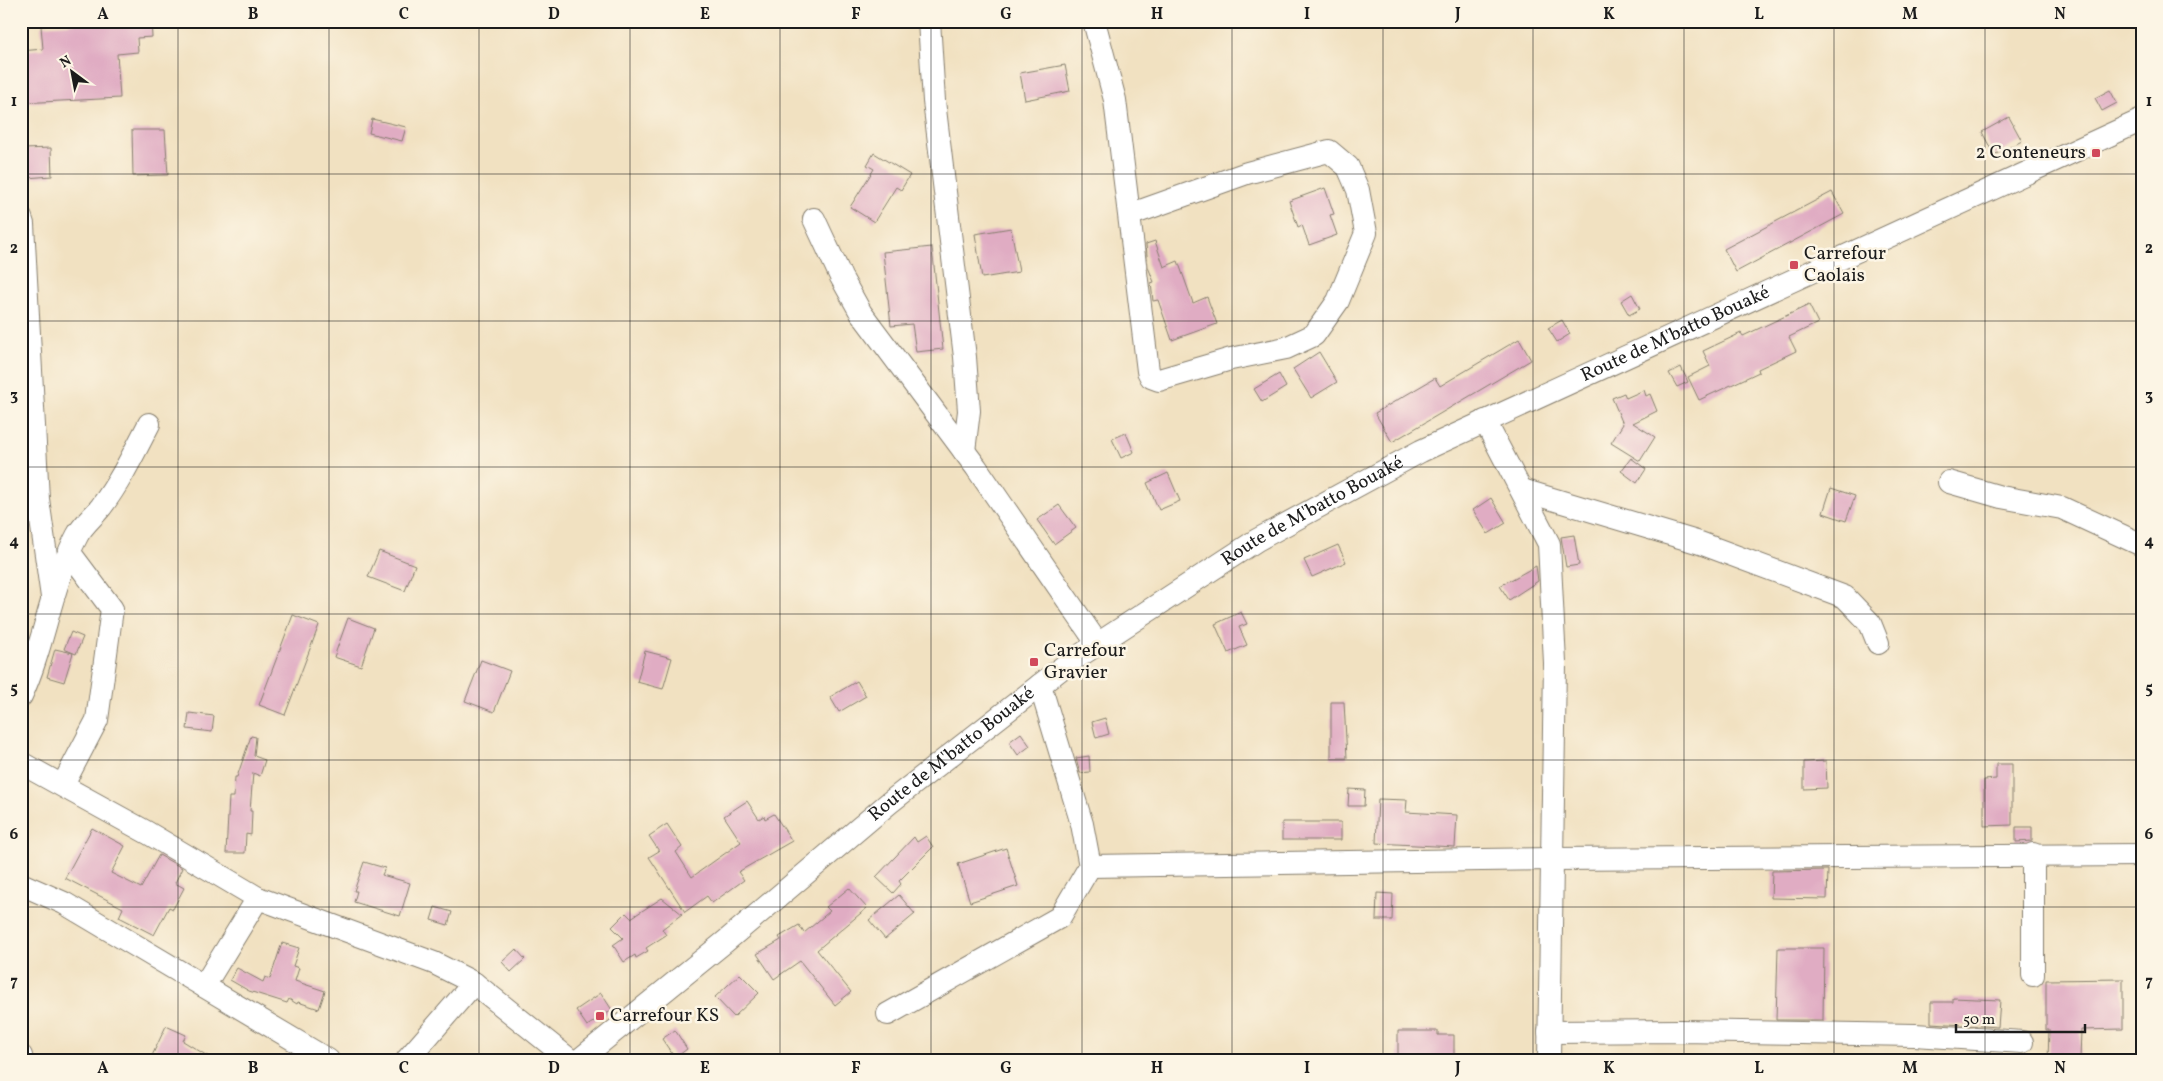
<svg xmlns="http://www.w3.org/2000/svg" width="2163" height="1081" viewBox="0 0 2163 1081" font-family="Vollkorn,serif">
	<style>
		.building { fill: #e0acc3 }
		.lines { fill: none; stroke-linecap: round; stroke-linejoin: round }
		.minor-casing { stroke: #867e6e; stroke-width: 24 }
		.minor { stroke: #fff; stroke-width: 22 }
		.grid { fill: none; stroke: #1c1c1c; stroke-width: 1; stroke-opacity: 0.55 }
		.poi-dot { fill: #d1495b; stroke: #fcf5e5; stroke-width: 2 }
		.labels { text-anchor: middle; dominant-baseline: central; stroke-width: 5; stroke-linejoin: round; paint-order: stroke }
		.poi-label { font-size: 19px; fill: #1c1c1c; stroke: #fcf5e5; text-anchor: start }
		.street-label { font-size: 19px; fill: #1c1c1c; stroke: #fcf5e5 }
		.neatline { fill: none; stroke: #1c1c1c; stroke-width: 2 }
		.grid-label { font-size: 16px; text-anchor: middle; font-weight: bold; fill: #1c1c1c }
	</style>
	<rect width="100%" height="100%" fill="#fcf5e5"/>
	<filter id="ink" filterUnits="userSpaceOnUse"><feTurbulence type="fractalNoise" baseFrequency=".02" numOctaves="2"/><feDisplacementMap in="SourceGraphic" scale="10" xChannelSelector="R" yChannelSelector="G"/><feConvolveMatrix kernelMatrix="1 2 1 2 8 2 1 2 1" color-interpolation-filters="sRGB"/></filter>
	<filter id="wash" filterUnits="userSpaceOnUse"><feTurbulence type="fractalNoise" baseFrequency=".0096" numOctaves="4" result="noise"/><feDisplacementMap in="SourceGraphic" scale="20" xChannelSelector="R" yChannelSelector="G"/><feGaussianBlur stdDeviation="1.12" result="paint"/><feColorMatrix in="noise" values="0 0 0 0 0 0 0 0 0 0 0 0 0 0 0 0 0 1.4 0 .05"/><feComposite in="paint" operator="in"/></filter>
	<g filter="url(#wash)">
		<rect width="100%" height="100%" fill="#f1e1c1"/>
		<g id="blocks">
			<path class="building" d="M111,21H151L152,37L137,38L138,52L117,54L120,98L21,103V51L43,49L41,26Z
				M1065,65L1070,91L1025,100L1020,73Z
				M2110,90L2117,103L2102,111L2095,98Z
				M2009,117L2022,141L1994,155L1982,132Z
				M372,119L406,127L402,141L369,133Z
				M132,130H165L168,175L133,176Z
				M51,148L52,176L26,178L24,149Z
				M874,153L910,175L901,190L896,187L874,222L850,207L874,169L867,165Z
				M1325,188L1334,214L1330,215L1337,235L1309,245L1302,225L1298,227L1289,201Z
				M1832,192L1844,214L1736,272L1724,249Z
				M1011,228L1019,272L982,278L975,234Z
				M1155,241L1164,267L1178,261L1193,303L1207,297L1217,324L1172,340L1158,300L1153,301L1151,283L1154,282L1148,267L1146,244Z
				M932,247L943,349L916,352L912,324L891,326L883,252Z
				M1632,294L1640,309L1629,315L1621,301Z
				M1809,305L1818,323L1789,337L1796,351L1758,369L1759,372L1699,400L1688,377L1710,366L1703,351L1741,333L1743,336Z
				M1562,320L1570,334L1557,342L1548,328Z
				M1519,339L1531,360L1392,442L1375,413L1435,378L1440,386Z
				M1319,352L1337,382L1311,398L1293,369Z
				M1681,367L1688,382L1677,387L1669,373Z
				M1279,374L1286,387L1262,402L1254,389Z
				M1644,390L1646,396L1650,394L1657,411L1633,423L1655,437L1640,461L1611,443L1623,424L1612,398L1624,393L1626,398Z
				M1126,433L1134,452L1121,458L1112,439Z
				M1631,458L1646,469L1637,483L1621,471Z
				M1168,473L1180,501L1159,510L1147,483Z
				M1831,488L1855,496L1846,521L1823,513Z
				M1491,498L1506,523L1488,534L1473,510Z
				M1059,505L1076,528L1054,544L1037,520Z
				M1574,535L1579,565L1566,567L1561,537Z
				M1338,545L1346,562L1312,577L1304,560Z
				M379,551L415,565L405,591L368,577Z
				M1536,566L1538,581L1509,600L1500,586Z
				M1241,612L1247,624L1239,627L1247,645L1228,653L1215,624Z
				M293,615L319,625L285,715L259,705Z
				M348,618L374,628L361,666L334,657Z
				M71,632L83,637L76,654L64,649Z
				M55,649L73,653L64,682L47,677Z
				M645,651L672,658L663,689L637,682Z
				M481,660L510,671L494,712L465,701Z
				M857,681L866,696L839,712L830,697Z
				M1331,702H1344L1347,758H1331Z
				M189,713L214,716L212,732L187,729Z
				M1105,718L1109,734L1096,738L1092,722Z
				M1021,733L1030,746L1018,755L1009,742Z
				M251,736L256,737L254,756L265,760L260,776L253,773L250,811H252L251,835L246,834L245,853H226L229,797H234L235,777H237Z
				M1089,756L1090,772L1080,773L1076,758Z
				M1826,761L1827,788L1804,789V762Z
				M1996,764H2012V825L1984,826V780L1996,779Z
				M1349,789L1365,790L1364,806H1348Z
				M1378,799L1407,800L1406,812L1457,815L1455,847L1376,843Z
				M747,801L759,819L764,816L765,819L774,814L792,841L738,872L744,880L712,903L707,896L685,912L649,857L659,851L649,836L667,824L682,847L676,852L692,877L741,842L724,816Z
				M1282,822H1341V840H1282Z
				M2016,827H2032V841L2016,842Z
				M92,828L125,846L111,873L141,888L159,855L182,868L175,883L184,888L173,909L169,907L154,935L119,917L123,908L65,878Z
				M926,836L933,847L899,881L901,884L893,893L876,877L914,837L917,842Z
				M1006,848L1018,886L970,902L958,864Z
				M364,862L385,868L382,875L410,883L400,916L354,902L357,891H354Z
				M1828,870L1827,899L1771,898L1772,871Z
				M849,888L867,908L817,950L851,992L835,1005L800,961L774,979L757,954L781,940L779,937L799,925L804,933L830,911L826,907Z
				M1377,893L1393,894L1392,920H1376Z
				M899,895L915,914L885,939L869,920Z
				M662,898L682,914L662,929L666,935L646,948L648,951L636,958L635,955L624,962L613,945L623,938L612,927L626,913L631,918Z
				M435,907L452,912L448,925L431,920Z
				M282,943L299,948L293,966L299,968L295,981L325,991L319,1009L298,1002L297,1004L289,999L287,1003L249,991L230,980L237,968L263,982L265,977L270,979Z
				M1778,948H1824L1823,1020H1776Z
				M516,949L525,959L511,972L502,962Z
				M740,974L759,993L734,1017L715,997Z
				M2123,979V1029L2081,1030L2080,1060H2048L2049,1030H2046V980Z
				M601,993L612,1010L587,1026L576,1010Z
				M1953,998L2000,1000L1998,1027L1931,1023V1002H1953Z
				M166,1026L186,1035L183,1041L214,1060H150Z
				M675,1030L687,1049L675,1058L662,1039Z
				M1398,1031H1438V1035H1454V1060H1398Z"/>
		</g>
	</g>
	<g filter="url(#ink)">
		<use href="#blocks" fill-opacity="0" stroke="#867e6e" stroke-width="1"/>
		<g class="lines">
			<defs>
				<g id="minor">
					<path d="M929,21L934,101L965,357L969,411L964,451"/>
					<path d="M1094,21L1115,100L1148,371L1151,377L1159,380L1231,359L1286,348L1314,335L1338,301L1366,233L1358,190L1348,167L1329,151L1247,173L1129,215"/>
					<path d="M21,218L23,224L38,499L52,597"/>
					<path d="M814,219L841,277L861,313L976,467L1097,643"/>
					<path d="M1485,421L1549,544L1555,663L1549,1060"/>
					<path d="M1949,482L2001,497L2062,508L2142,545"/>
					<path d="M1522,490L1700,543L1845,597L1870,623L1878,643"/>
					<path d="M21,696C45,644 50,587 77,536C82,526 93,517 101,507C120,482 134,453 149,424"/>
					<path d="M21,763L148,833L258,898L434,963L474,983L570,1060"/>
					<path d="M63,785L97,720L112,609L70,553"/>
					<path d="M2033,854V975"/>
					<path d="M1090,866L1552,859L2142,855"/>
					<path d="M21,884L64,903L328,1060"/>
					<path d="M204,986L258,898"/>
					<path d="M888,1014L1060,917L1090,866L1082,824L1040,685"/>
					<path d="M1549,1032L1681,1031L1915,1035L2022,1042"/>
					<path d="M21,1056L22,1060"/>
					<path d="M407,1060L474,983"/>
					<path id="s1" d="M579,1060L726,941L889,803L1067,664L1257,540L1421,451L2142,120"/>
				</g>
			</defs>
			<use href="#minor" class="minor-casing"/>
			<use href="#minor" class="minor"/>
		</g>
	</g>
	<path class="grid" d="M178,21V1060M329,21V1060M479,21V1060M630,21V1060M780,21V1060M931,21V1060M1082,21V1060M1232,21V1060M1383,21V1060M1533,21V1060M1684,21V1060M1834,21V1060M1985,21V1060M21,174H2142M21,321H2142M21,467H2142M21,614H2142M21,760H2142M21,907H2142"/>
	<g class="poi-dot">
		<rect x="2091" y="148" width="10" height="10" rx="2.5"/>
		<rect x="1789" y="260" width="10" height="10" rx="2.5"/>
		<rect x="1029" y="657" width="10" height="10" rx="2.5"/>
		<rect x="595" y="1011" width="10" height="10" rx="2.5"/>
	</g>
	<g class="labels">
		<g class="poi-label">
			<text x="2086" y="153" text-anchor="end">2 Conteneurs</text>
			<text x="1804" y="254">Carrefour<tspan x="1804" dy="22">Caolais</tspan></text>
			<text x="1044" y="651">Carrefour<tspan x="1044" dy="22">Gravier</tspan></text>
			<text x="610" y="1016">Carrefour KS</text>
		</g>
		<g class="street-label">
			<text stroke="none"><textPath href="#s1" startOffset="1322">Route de M'batto Bouaké</textPath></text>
			<text stroke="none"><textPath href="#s1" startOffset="918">Route de M'batto Bouaké</textPath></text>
			<text stroke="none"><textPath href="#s1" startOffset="482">Route de M'batto Bouaké</textPath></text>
		</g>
	</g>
	<rect width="2163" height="1081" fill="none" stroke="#fcf5e5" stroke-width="55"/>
	<g transform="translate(72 72) rotate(328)" stroke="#fcf5e5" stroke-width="4" paint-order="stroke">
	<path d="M0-4L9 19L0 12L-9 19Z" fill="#1c1c1c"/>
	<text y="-8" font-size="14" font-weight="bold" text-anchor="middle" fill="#1c1c1c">N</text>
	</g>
	<path d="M1956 1024v8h129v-8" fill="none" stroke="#1c1c1c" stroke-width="2.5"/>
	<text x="1963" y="1024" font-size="15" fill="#1c1c1c" stroke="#fcf5e5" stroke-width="4" paint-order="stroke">50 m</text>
	<rect x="28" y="28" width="2108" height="1026" class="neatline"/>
	<g class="grid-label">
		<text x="103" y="19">A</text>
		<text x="253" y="19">B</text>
		<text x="404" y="19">C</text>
		<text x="554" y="19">D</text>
		<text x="705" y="19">E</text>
		<text x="856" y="19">F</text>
		<text x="1006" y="19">G</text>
		<text x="1157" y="19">H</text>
		<text x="1307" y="19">I</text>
		<text x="1458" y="19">J</text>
		<text x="1609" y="19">K</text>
		<text x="1759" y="19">L</text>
		<text x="1910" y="19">M</text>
		<text x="2060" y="19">N</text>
		<text x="14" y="106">1</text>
		<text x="2149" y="106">1</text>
		<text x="14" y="253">2</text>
		<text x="2149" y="253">2</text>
		<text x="14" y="400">3</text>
		<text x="2149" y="400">3</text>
		<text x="14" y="546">4</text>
		<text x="2149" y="546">4</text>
		<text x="14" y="693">5</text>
		<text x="2149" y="693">5</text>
		<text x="14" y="839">6</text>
		<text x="2149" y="839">6</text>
		<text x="14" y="986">7</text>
		<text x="2149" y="986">7</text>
		<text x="103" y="1073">A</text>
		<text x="253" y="1073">B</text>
		<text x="404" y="1073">C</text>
		<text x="554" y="1073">D</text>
		<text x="705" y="1073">E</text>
		<text x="856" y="1073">F</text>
		<text x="1006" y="1073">G</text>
		<text x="1157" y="1073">H</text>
		<text x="1307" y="1073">I</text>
		<text x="1458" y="1073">J</text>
		<text x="1609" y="1073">K</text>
		<text x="1759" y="1073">L</text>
		<text x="1910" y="1073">M</text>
		<text x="2060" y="1073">N</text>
	</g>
</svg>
